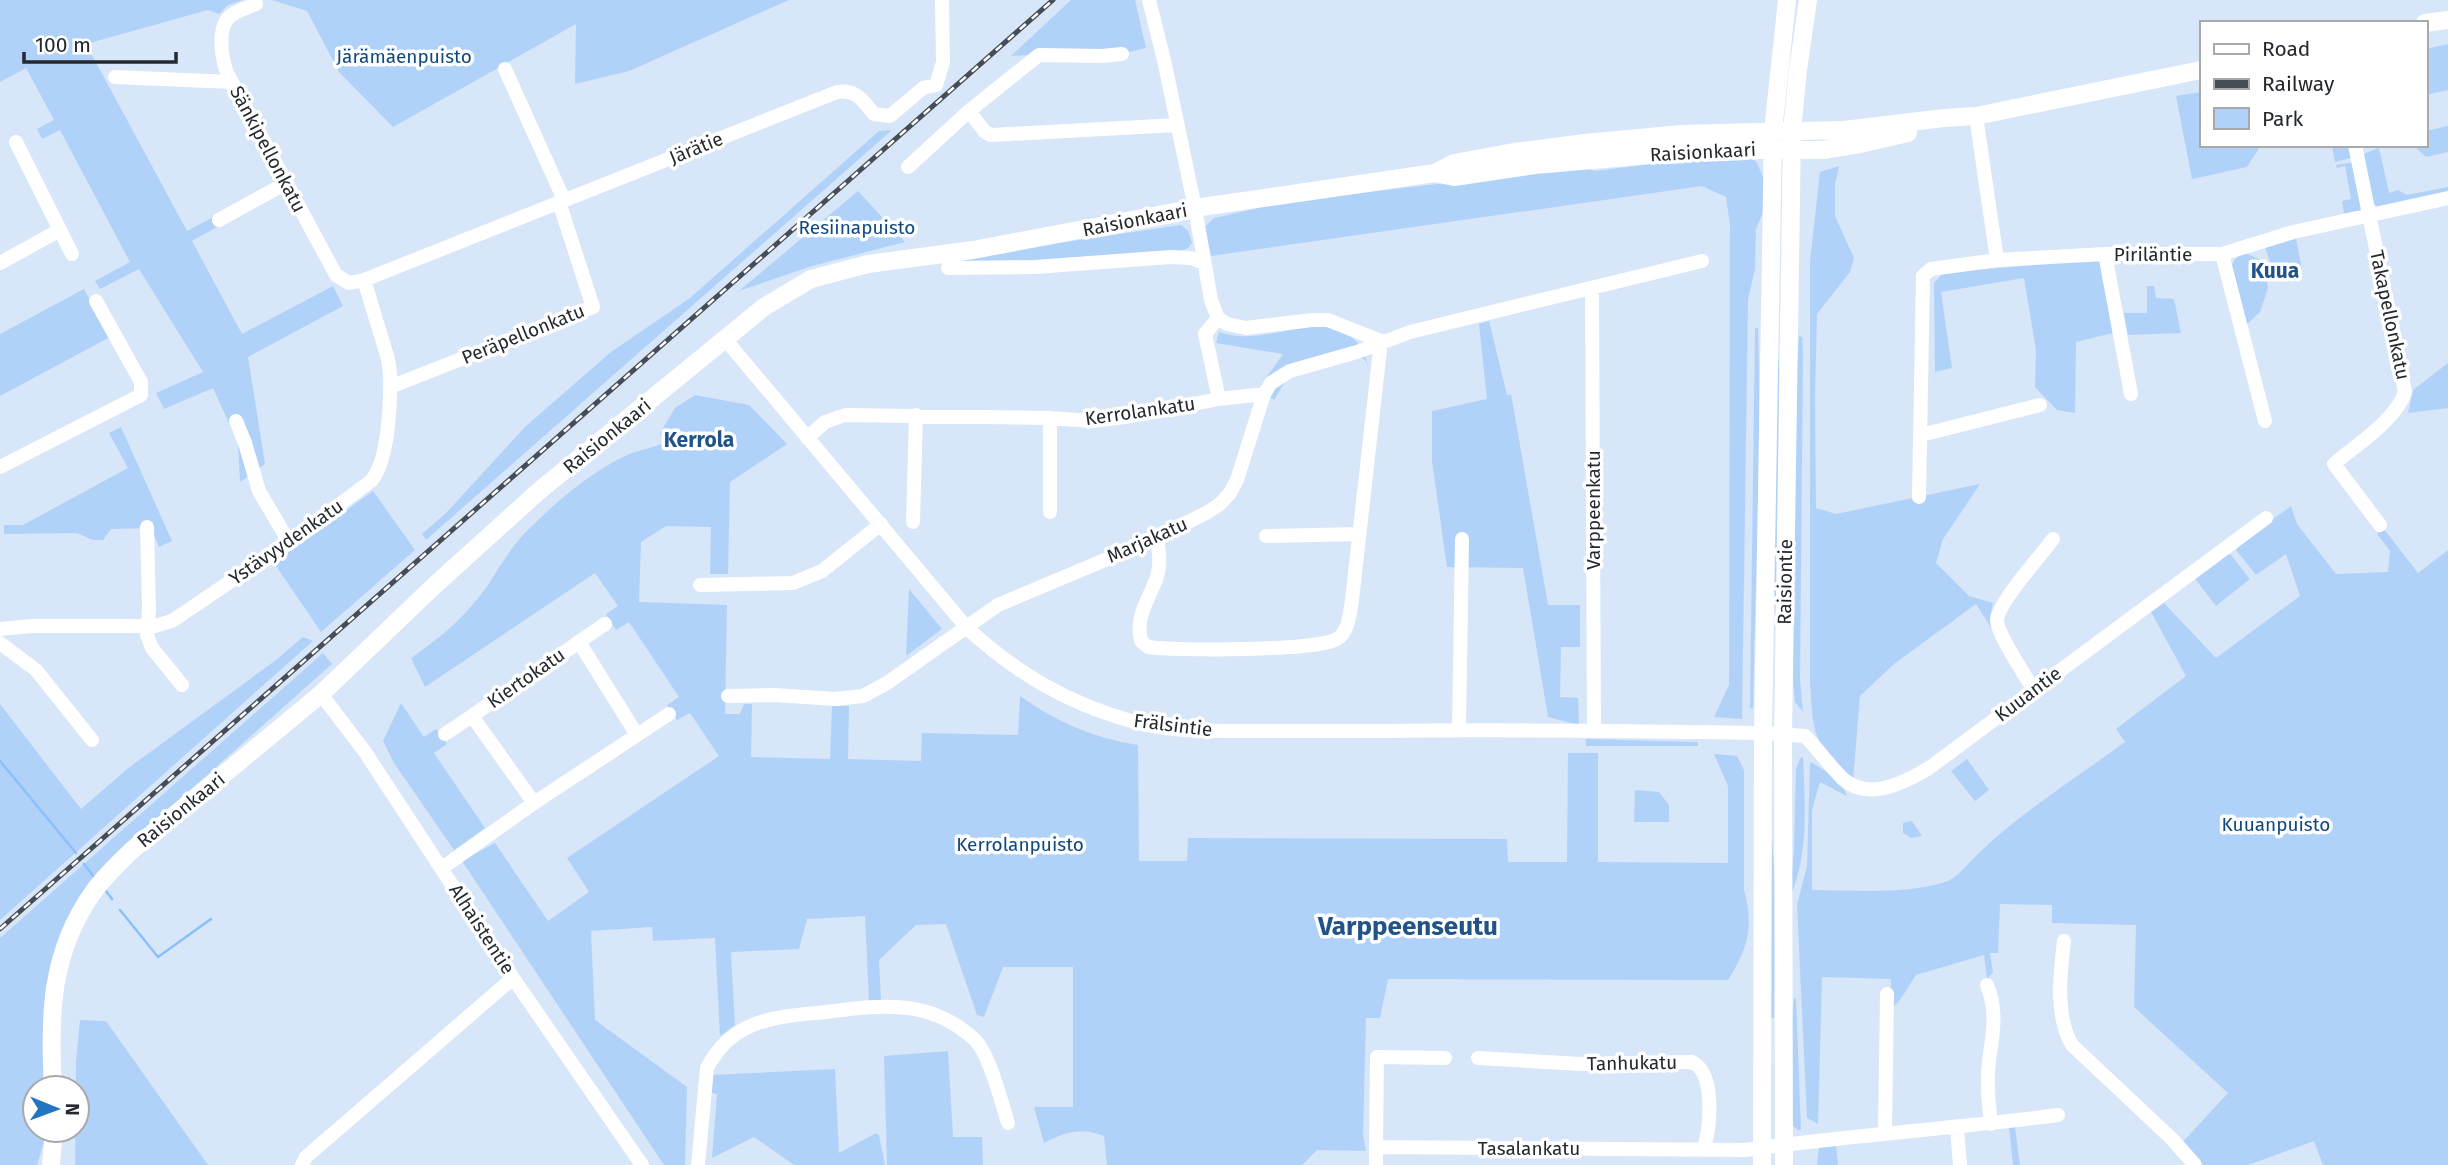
<svg xmlns="http://www.w3.org/2000/svg" width="2448" height="1165" viewBox="0 0 2448 1165" font-family="'Fira Sans',sans-serif">
	<style>
		.green { fill: #b1d2f8 }
		.lines { fill: none; stroke-linecap: round; stroke-linejoin: round }
		.stream { stroke: #8ac0fc; stroke-width: 2.5 }
		.minor { stroke: #fff; stroke-width: 14 }
		.major { stroke: #fff; stroke-width: 18 }
		.rail-casing { stroke: #464d56; stroke-width: 5 }
		.rail { stroke: #fff; stroke-width: 2.5; stroke-dasharray: 8; stroke-linecap: butt }
		.labels { text-anchor: middle; dominant-baseline: central; stroke-width: 7; stroke-linejoin: round; paint-order: stroke }
		.park-label { font-size: 19px; fill: #0f487e; stroke: #fff }
		.street-label { font-size: 19px; fill: #23292f; stroke: #fff }
		.neighbourhood-label { font-size: 21px; font-weight: bold; fill: #225386; stroke: #fff }
		.district-label { font-size: 26px; font-weight: bold; fill: #225386; stroke: #fff }
	</style>
	<rect width="100%" height="100%" fill="#d7e6f8"/>
	<path class="green" d="M0,0H243L228,5L219,14L208,10L86,44L187,231L219,214L224,223L192,241L242,334L333,286L343,306L248,357L265,464L240,482L238,443L213,388L164,409L156,393L203,372L139,269L100,289L95,281L130,262L60,130L42,139L37,129L54,120L26,68L0,82Z
		M272,0H789L629,71L575,84L576,24L393,127L339,72L307,11Z
		M1071,0H1135L1146,48L1103,58L1046,54L1011,56Z
		M2448,44V90L2425,95V49Z
		M2201,92V145H2261L2247,167L2192,179L2176,96Z
		M2448,126V152L2426,157L2413,145H2425V131Z
		M892,130L426,540L422,534L446,513L526,426L611,352L690,298L879,131Z
		M2332,145H2350L2351,158L2335,162Z
		M2379,148L2389,193L2398,190L2407,195L2448,187V194L2379,208L2373,203L2363,154Z
		M1745,157L1756,161L1764,179V210L1756,229L1755,269L1748,299L1742,719L1714,717L1729,685L1730,225L1726,197L1702,186L1211,256L1204,228L1214,218L1285,202L1580,167L1595,171L1683,160Z
		M2355,162L2362,208L2357,212L2348,215L2344,213L2342,201L2351,199L2345,166L2337,168L2336,165Z
		M1839,166L1835,184V216L1854,258L1850,272L1817,314L1815,398L1816,508L1836,514L1980,484L1943,539L1936,563L1969,596L1993,603L1990,617L1994,632L1976,604L1894,664L1860,696L1853,780C1842,767 1824,753 1817,736C1811,720 1812,702 1810,685V261L1820,172Z
		M858,191L905,242L812,266L739,291Z
		M1181,225L1188,231L1192,243L1188,248L1178,252L992,263L930,262Z
		M2296,239L2302,269L2271,265L2265,247L2268,244Z
		M2245,253L2259,259L2264,264L2268,288L2260,312L2244,327L2231,271C2232,260 2236,257 2245,253Z
		M2102,259L2113,333L2076,342L2075,413L2057,410L2035,387L2036,350L2024,278L1941,292L1952,368L1935,372L1934,283L1943,273Z
		M2147,286H2154L2156,298L2174,299L2181,333L2128,335L2124,313H2147Z
		M84,289L110,337L0,396V334Z
		M1489,321L1507,395L1511,394L1548,605H1580V647H1561L1560,697L1578,698L1579,725L1548,717L1523,568L1447,567L1432,461V411L1487,399L1479,324Z
		M1321,326C1349,331 1360,338 1368,365L1364,359L1357,356L1319,364L1286,380L1274,400L1259,388L1283,354L1216,343L1219,332C1252,344 1288,327 1321,326Z
		M1755,328H1758C1762,455 1755,582 1753,709L1750,708Z
		M1799,336L1802,337L1803,352L1800,680L1803,712L1795,702L1793,680L1795,382Z
		M1775,359H1779L1781,387L1779,610H1776L1773,586Z
		M2448,363V408L2408,413L2413,390Z
		M695,395L749,405L787,444L730,482L728,574H710L711,527L666,526L641,542L639,602L727,605L725,714H740L744,704H752L751,757L830,759L832,706H849L848,759L921,761L922,733L1018,735L1020,696C1057,722 1093,738 1138,745L1139,861H1187L1188,838L1507,839L1508,862H1567L1568,753H1598V862L1728,863V786L1714,754L1737,756L1744,770V890C1754,927 1748,948 1728,980L1388,979L1380,1018H1366L1363,1135L1366,1151L1317,1150L1302,1165H1107L1104,1136C1078,1127 1068,1132 1044,1143L1034,1107H1073V967H1003L984,1017L977,1015L946,924L916,925L879,960L881,1002H869L865,916L807,919L799,949L731,952L735,1025L720,1036L715,938L653,941L652,927L591,931L595,1020L687,1087L685,1165H664L462,861L495,843L548,921L589,892L567,858L719,756L690,713L677,720L667,705L679,697L629,622L616,630L606,614L618,606L595,573L425,687L411,658C444,635 464,618 488,585C501,565 512,545 529,529C558,500 594,469 632,453C643,449 653,448 663,443L660,433L675,408Z
		M121,427L172,541L159,547L151,528L111,529L103,540H93L77,533L4,534V525H23L128,468L109,433Z
		M373,491L415,550L321,632L274,563Z
		M2291,506L2297,524L2336,574L2388,572L2390,551L2377,534L2384,529L2418,573L2448,550V1165H2323L2314,1141L2248,1165H2202L2181,1144L2228,1093L2134,1007L2136,925L2052,923V905L2000,904L1998,953H1990L1993,972L1987,979L1984,955L1916,975L1900,1000L1893,1007L1891,1006V979L1822,977L1818,1124L1807,1118L1797,905L1807,866L1810,762C1823,768 1843,782 1847,796L1820,782L1812,810V890C1854,890 1904,895 1945,882C1957,879 1971,860 1981,851C2026,809 2076,778 2125,742L2116,729L2186,676L2151,612L2164,603L2216,658L2300,596L2286,554L2256,575L2236,550L2238,545Z
		M2227,553L2231,555L2250,579L2216,606L2196,580V575Z
		M909,589L942,629L906,656Z
		M303,637L313,641L0,920V704L81,809L127,769L276,660Z
		M323,653L332,664L126,847L58,945L46,987L43,1029L44,1088H35V1130H45V1139L37,1165H0V938Z
		M401,703L424,737L436,729L447,744L434,753L485,828L454,850L394,763L383,741Z
		M1586,739L1698,742V746H1586Z
		M1803,757C1805,802 1809,856 1790,897L1794,849L1796,769L1800,758Z
		M1967,759L1989,790L1975,801L1951,771Z
		M1635,790L1659,792L1669,805V822H1634Z
		M1912,821L1922,836L1911,838L1903,833V823Z
		M1772,837L1776,903L1774,1018H1769Z
		M1796,998L1801,1130H1798L1792,1125L1790,1027L1794,999Z
		M80,1020L106,1021L208,1165H75L76,1062Z
		M948,1051L953,1137H982L983,1165H887L884,1056Z
		M835,1069L839,1153L876,1133L879,1135L885,1165H794L754,1137L712,1158L717,1094L709,1092L712,1075Z
		M2009,1127H2015L2020,1165H2013Z
		M1836,1145L1838,1165H1817L1819,1147Z"/>
	<g class="lines">
		<path class="stream" d="M0,761L76,853
			M84,864L94,877
			M106,891L112,899
			M120,910L158,957L211,919"/>
		<path class="minor" d="M1149,0L1164,60L1195,208L1211,300L1218,318L1227,324L1246,328L1312,320H1328L1381,341L1352,600C1350,612 1349,632 1337,639C1318,651 1176,651 1148,647L1141,641C1135,615 1149,600 1157,577C1161,564 1159,551 1157,538
			M256,4C247,8 231,12 226,21C218,34 222,59 227,73L336,275L349,283L364,280L837,92C857,89 863,101 874,114L890,116L923,88L936,85L943,62L942,0
			M505,69L564,200
			M115,77L232,82
			M969,111L985,132L991,135L1177,125
			M1976,116L1997,260L2105,254H2222L2293,232L2448,198
			M2355,145L2405,392C2396,420 2356,445 2334,464L2380,525
			M908,167L969,111L1039,55L1102,56L1122,54
			M219,220L286,183
			M60,230L72,254
			M2105,254L2131,394
			M2222,254L2265,421
			M0,263L60,230L16,142
			M948,268L1035,267L1171,257L1191,258L1204,263
			M1592,289L1594,731
			M1218,318L1205,334L1219,399
			M725,339L967,628C1016,673 1067,703 1131,721C1168,732 1209,731 1248,731C1294,731 1340,731 1386,731C1512,729 1638,731 1763,733L1805,736C1818,749 1829,765 1842,778C1868,802 1904,783 1929,768L2266,518
			M390,387L593,307L559,202
			M1050,418V512
			M236,421L245,443L259,491L289,542
			M1921,435L2040,405
			M807,438L825,422L845,415L1050,418L1091,421L1126,417L1219,399L1264,394L1271,383L1290,371L1357,352L1410,332L1702,261
			M0,467L141,395V382L96,301
			M1919,497L1923,276L1931,269L1997,260
			M913,522L916,415
			M147,527L149,609L147,635L152,648L182,685
			M1266,536L1359,534
			M700,585L793,583L822,571L881,524
			M0,629L32,626H155L172,621L289,542L371,481C389,461 391,400 390,373L388,359L364,280
			M579,642L637,735
			M0,643L36,670L92,740
			M2033,689C2025,675 1998,635 1997,621C1997,603 2041,556 2053,539
			M321,694L365,752L513,978L642,1165
			M728,696L774,695L835,699L863,696L887,683L998,605L1157,538L1208,512L1220,504L1230,493L1237,480L1264,394
			M1459,730L1462,539
			M445,734L472,716
			M534,803L472,716L605,624
			M442,868L534,803L669,714
			M2064,941C2060,974 2055,1016 2072,1045L2172,1139L2195,1165
			M1987,985C2000,1017 1990,1041 1988,1073C1987,1090 1989,1107 1991,1124
			M1478,1058L1581,1064L1692,1062C1716,1073 1710,1127 1704,1149
			M1957,1127L1960,1165
			M1885,1134L1887,994
			M1376,1147L1377,1057L1445,1058
			M302,1165L306,1157L513,978
			M698,1165L707,1068C733,1018 776,1017 826,1012C882,1005 929,998 974,1039C989,1052 1002,1104 1008,1123
			M1376,1165V1147L1745,1150C1849,1135 1954,1129 2058,1115"/>
		<path class="major" d="M2425,23L2448,20
			M1435,173L1454,177L1535,165L1707,150H1823L1860,144L1908,133
			M53,1088C49,1016 50,952 94,891C104,877 118,864 131,851L321,694L435,585L539,491L764,307L811,279L868,264L973,250L1195,208L1435,173L1454,163L1514,152L1585,143L1681,134L1844,130L1944,118L1976,116L2201,70
			M51,1165L54,1130
			M1762,1165L1763,733L1773,131L1787,0
			M1784,1165L1783,734L1792,131L1798,70L1808,0"/>
		<defs>
			<path id="rail" d="M0,929L1053,0"/>
		</defs>
		<use href="#rail" class="rail-casing"/>
		<use href="#rail" class="rail"/>
	</g>
	<g class="labels">
		<g class="park-label">
			<text x="404" y="56">Järämäenpuisto</text>
			<text x="857" y="227">Resiinapuisto</text>
			<text x="2276" y="824">Kuuanpuisto</text>
			<text x="1020" y="844">Kerrolanpuisto</text>
		</g>
		<g class="street-label">
			<text transform="translate(696 148) rotate(-22)">Järätie</text>
			<text transform="translate(268 149) rotate(62)">Sänkipellonkatu</text>
			<text transform="translate(1703 152) rotate(-3)">Raisionkaari</text>
			<text transform="translate(1135 220) rotate(-11)">Raisionkaari</text>
			<text x="2153" y="254">Piriläntie</text>
			<text transform="translate(2390 315) rotate(78)">Takapellonkatu</text>
			<text transform="translate(523 334) rotate(-22)">Peräpellonkatu</text>
			<text transform="translate(1140 411) rotate(-8)">Kerrolankatu</text>
			<text transform="translate(607 436) rotate(-39)">Raisionkaari</text>
			<text transform="translate(1593 510) rotate(-90)">Varppeenkatu</text>
			<text transform="translate(1147 540) rotate(-24)">Marjakatu</text>
			<text transform="translate(286 542) rotate(-35)">Ystävyydenkatu</text>
			<text transform="translate(1785 582) rotate(-89)">Raisiontie</text>
			<text transform="translate(526 678) rotate(-35)">Kiertokatu</text>
			<text transform="translate(2028 694) rotate(-37)">Kuuantie</text>
			<text transform="translate(1173 725) rotate(7)">Frälsintie</text>
			<text transform="translate(181 810) rotate(-39)">Raisionkaari</text>
			<text transform="translate(482 929) rotate(57)">Alhaistentie</text>
			<text transform="translate(1632 1063) rotate(-1)">Tanhukatu</text>
			<text x="1529" y="1148">Tasalankatu</text>
		</g>
		<g class="neighbourhood-label">
			<text x="2275" y="271">Kuua</text>
			<text x="699" y="440">Kerrola</text>
		</g>
		<g class="district-label">
			<text x="1408" y="926">Varppeenseutu</text>
		</g>
	</g>
	<rect x="2200" y="21" width="228" height="126" fill="#ffffff" stroke="#a7a9ac" stroke-width="2"/>
	<rect x="2214" y="44" width="35" height="10" fill="#ffffff" stroke="#a7a9ac" stroke-width="2"/>
	<text x="2262" y="56" font-size="21" fill="#23292f">Road</text>
	<rect x="2214" y="79" width="35" height="10" fill="#464d56" stroke="#a7a9ac" stroke-width="2"/>
	<text x="2262" y="91" font-size="21" fill="#23292f">Railway</text>
	<rect x="2214" y="108" width="35" height="21" fill="#b1d2f8" stroke="#a7a9ac" stroke-width="2"/>
	<text x="2262" y="126" font-size="21" fill="#23292f">Park</text>
	<g transform="translate(56 1109) rotate(91)"><circle r="33" fill="#ffffff" stroke="#a7a9ac" stroke-width="2"/>
	<path d="M0-5L12 26L0 18L-12 26Z" fill="#2374c2"/>
	<text y="-10" font-size="19" font-weight="bold" text-anchor="middle" fill="#23292f">N</text>
	</g>
	<path d="M24 52v10h152v-10" fill="none" stroke="#23292f" stroke-width="3.5"/>
	<text x="35" y="52" font-size="21" fill="#23292f" stroke="#ffffff" stroke-width="5" paint-order="stroke">100 m</text>
</svg>
